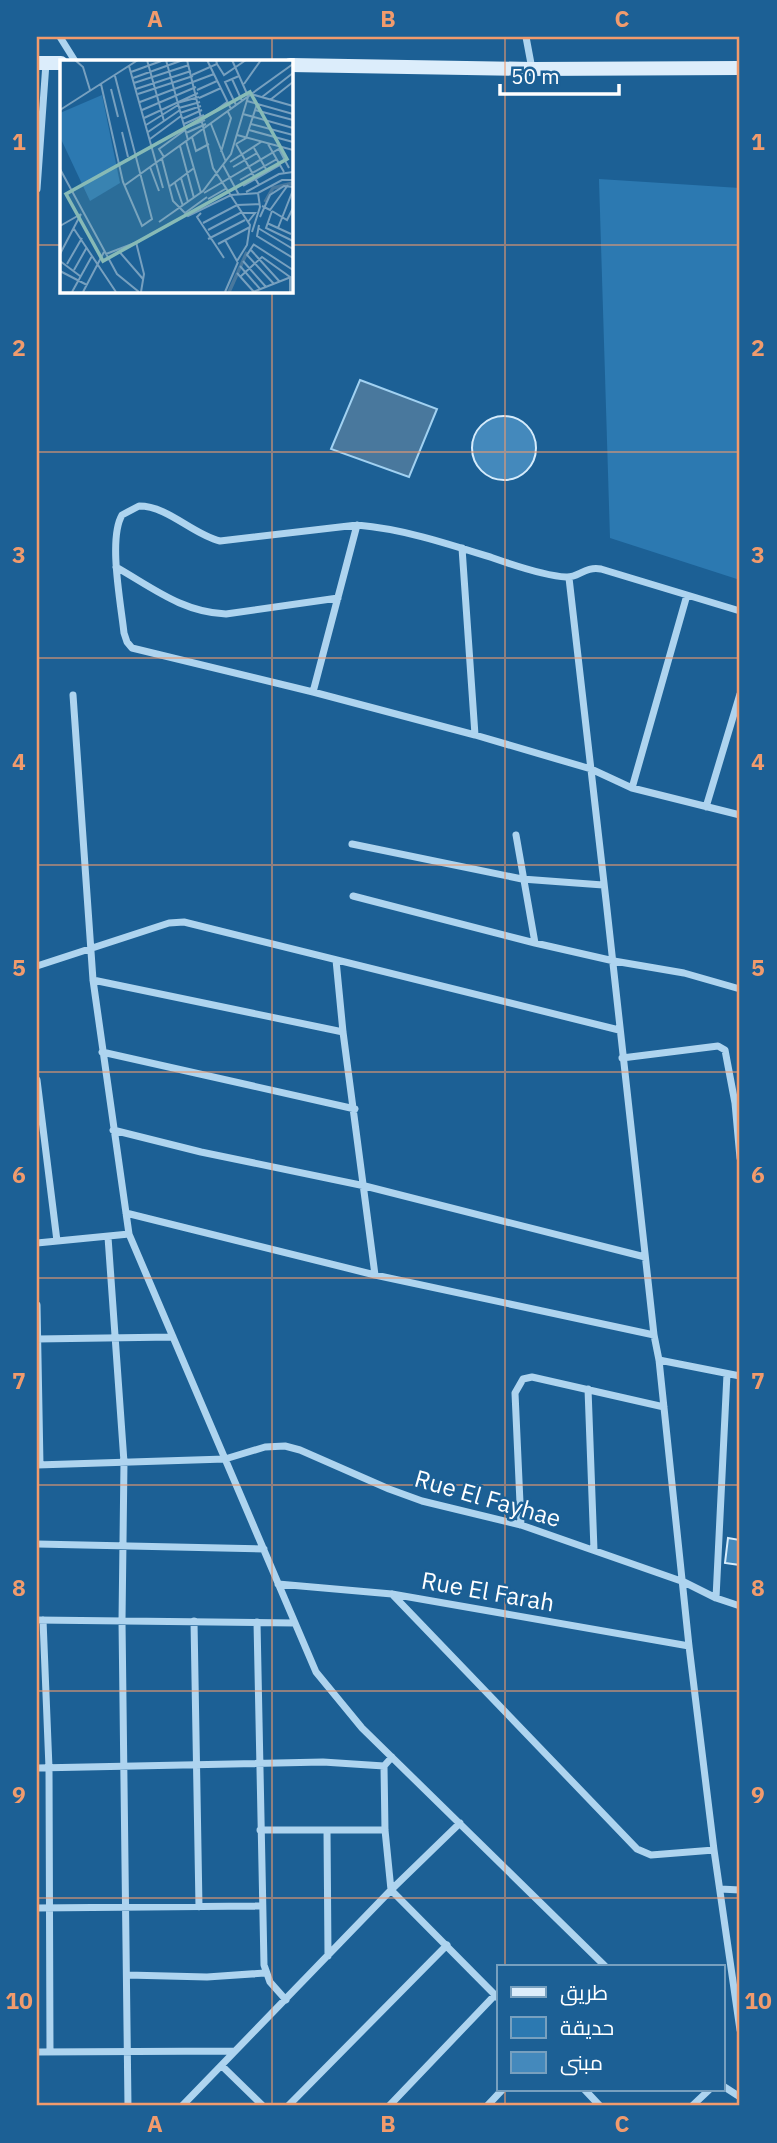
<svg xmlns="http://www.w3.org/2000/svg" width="777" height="2143" viewBox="0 0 777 2143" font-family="'IBM Plex Sans',Cairo,sans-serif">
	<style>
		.green { fill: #2c79b1 }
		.water { fill: #49789d; stroke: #a1d1f1; stroke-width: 2 }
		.building { fill: #4489bc; stroke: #d5ebfb; stroke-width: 2 }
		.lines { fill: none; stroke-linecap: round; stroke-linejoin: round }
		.street { stroke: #aed4ef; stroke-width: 7 }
		.secondary { stroke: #dcedfb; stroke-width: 14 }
		.grid { fill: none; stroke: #f19b6d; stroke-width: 2; stroke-opacity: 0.55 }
		.labels { text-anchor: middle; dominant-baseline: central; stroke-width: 5; stroke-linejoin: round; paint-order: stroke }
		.street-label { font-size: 24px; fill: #fff; stroke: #1c6095 }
		.inset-river { fill: none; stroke: #49789d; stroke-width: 3.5 }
		.inset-road { fill: none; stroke: #77a0bf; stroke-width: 2 }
		.view { fill: #87bab6; fill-opacity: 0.15; stroke: #87bab6; stroke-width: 3.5 }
		.inset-edge { fill: none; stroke: #fff; stroke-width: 3.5 }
		.neatline { fill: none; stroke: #f19b6d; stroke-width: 2.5 }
		.grid-label { font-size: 23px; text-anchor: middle; font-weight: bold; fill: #f19b6d }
	</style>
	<rect width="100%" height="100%" fill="#1c6095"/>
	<path class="green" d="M599,179L740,188V580L610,538Z"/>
	<path class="water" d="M360,380L437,409L409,477L331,449Z"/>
	<path class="building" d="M472 448a32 32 0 1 1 64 0a32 32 0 1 1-64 0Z
		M728,1538L740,1540V1565L725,1563Z"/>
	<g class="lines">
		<path class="street" d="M60,37L75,61
			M526,37L532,69
			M37,189L46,63
			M462,548L475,735
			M116,567C153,588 182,612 226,614L338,598
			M569,578C599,830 626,1083 654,1335L659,1360L689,1646L714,1850L740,2030
			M740,611L601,569C585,566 578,578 566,577C546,576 513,565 493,558C449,544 404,529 357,525L220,541C192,534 168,506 139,506L122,515C108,539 121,604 124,633L127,642L132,648L313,692L475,735L591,769L632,788L740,815
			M313,692L357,525
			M73,695L93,980L129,1234L316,1672L362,1728L605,1966
			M632,788L687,595
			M706,807L740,694
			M516,835L535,943
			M352,844L522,879L603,885
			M353,896L535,943L614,961L684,973L740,989
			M336,960L343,1032L375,1275
			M37,966L169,923L184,922L619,1030
			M93,980L343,1032
			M102,1052L355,1109
			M622,1058L718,1046L725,1050L735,1103L740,1158
			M37,1080L57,1241
			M113,1130L201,1152L365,1186L645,1257
			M126,1213L375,1275L654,1335
			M108,1237L124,1462L122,1621L128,2106
			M37,1243L129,1234
			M37,1305L40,1465
			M37,1339L173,1337
			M659,1360L740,1376
			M588,1389L594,1550
			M37,1465L225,1459L265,1447L285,1446L300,1450L389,1489L422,1501L521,1525L684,1582L716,1598L740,1606
			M521,1525L515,1393L523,1379L532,1377L664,1407
			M37,1544L264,1549
			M278,1584L392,1594L689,1646
			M392,1594L637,1849L651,1855L714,1850
			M716,1598L727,1374
			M37,1620L295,1623
			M43,1620L49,1768L50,2052
			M194,1621L199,1907
			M257,1622L264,1965L270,1982L286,2000
			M392,1757L384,1766L385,1830L391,1890L499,1999
			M37,1768L323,1762L384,1766
			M260,1830H385
			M327,1830L328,1956
			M720,1889L740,1890
			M37,1908L262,1906
			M127,1975L207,1977L265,1973
			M37,2052L235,2051
			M222,2066L263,2106
			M723,2086L740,2097
			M584,2089L600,2106
			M182,2106L391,1890L460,1823
			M288,2106L447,1945
			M389,2106L495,1995
			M487,2106L503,2089
			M692,2106L710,2089"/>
		<path class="secondary" d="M37,63H61
			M290,65L532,69L740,68"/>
	</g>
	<path class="grid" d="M272,37V61M505,37V1966M37,245H61M290,245H740M272,290V2106M37,452H740M37,658H740M37,865H740M37,1072H740M37,1278H740M37,1485H740M37,1691H740M37,1898H740M505,2089V2106"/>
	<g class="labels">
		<g class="street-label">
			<text transform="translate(488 1498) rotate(16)">Rue El Fayhae</text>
			<text transform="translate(488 1591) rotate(10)">Rue El Farah</text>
		</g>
	</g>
	<g transform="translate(60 60)">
		<rect width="233" height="233" fill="#1c6095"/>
		<path d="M42,35L60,123L30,141L0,77V53Z" fill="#2c79b1"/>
		<path class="inset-river" d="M205,142L213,128L233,123M169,232L187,192"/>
		<path class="inset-road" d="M15,0L23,7L30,30M87,0L104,61M106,0L128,80M127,0L153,108L190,165L187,185L177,201L165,180M147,0L171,49M172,0L188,36M157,4L164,15L186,0M69,6L103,128M71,12L104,0M132,15L157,4L156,0M73,18L123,0M172,19L182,41M74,23L129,5M41,24L63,122L82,166L92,159L55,16M184,24L201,0M51,29L58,57M76,29L131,11M137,30L157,21M78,34L133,16M191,34L233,46M202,37L233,13M139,38L161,28M210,40L233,22M187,41L233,54M80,42L154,14M117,43L139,37M176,45L165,22L179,16M119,48L140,42M0,50L78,0M82,50L136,27M195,50L233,60M120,53L141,46M183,54L233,68M84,58L138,33M145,58L167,42M122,59L142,50M124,64L144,55M151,64L166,102M191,64L233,75M86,65L118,45M125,68L145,60M189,70L233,82M62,72L68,97M88,72L120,50M126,73L146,64M177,75L233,90M132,77L136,91L149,84M90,79L121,56M126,81L141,133M176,84L186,78L197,44M176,84L199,125M208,84L224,112M120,86L134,138M194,88L206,109M219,89L229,108M161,92L171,58L168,52M104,97L99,89L125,70M102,99L113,141L128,156L171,135L198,133L222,120H233M170,102L201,82M163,105L179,135M90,107L99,131M173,107L197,93M0,109L57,214L79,232M121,118L128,142M180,120L217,99M115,123L123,146M65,125L233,4M110,126L134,108M183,126L220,105M186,132L219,114L233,112M144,133L222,87M148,139L167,128M202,146L210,150L228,125M212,151L206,168L233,181M212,151L227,160L233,148M125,153L147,137M141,153L137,157L164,198M200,157L210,135L224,126L233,127M99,162L143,131L171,94L188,37M143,163L177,145L200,144M207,163L231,174M199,165L197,176L233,198M0,166L21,154M198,168L233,189M218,168L233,130M14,169L56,232M148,170L180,153H195L188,162M192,172L200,147L198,133M148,179L185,160M76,182L84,214L81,232M158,184L190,167M193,184L233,210M194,184L187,195L214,224M57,189L83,219M190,189L220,222M0,194L21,154M46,194L80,181M0,201L20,216M183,201L206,227M7,204L22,178M180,206L200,229M14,210L27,187M0,211L27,225M177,213L194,232M180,217L202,197L230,217V232M12,232L32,196M23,232L44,192M165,232L178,202M193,232L231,217"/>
		<path class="view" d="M190,32L227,99L43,201L6,134Z"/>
		<rect width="233" height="233" class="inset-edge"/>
	</g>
	<rect width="777" height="2143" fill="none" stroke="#1c6095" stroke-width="77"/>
	<rect x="497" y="1965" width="228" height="126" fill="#1c6095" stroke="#77a0bf" stroke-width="2"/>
	<rect x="511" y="1987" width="35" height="10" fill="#dcedfb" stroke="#77a0bf" stroke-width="2"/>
	<text x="560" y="2000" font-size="21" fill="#ffffff">طريق</text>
	<rect x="511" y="2017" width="35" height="21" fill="#2c79b1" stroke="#77a0bf" stroke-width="2"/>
	<text x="560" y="2035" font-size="21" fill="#ffffff">حديقة</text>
	<rect x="511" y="2052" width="35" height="21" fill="#4489bc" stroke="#77a0bf" stroke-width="2"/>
	<text x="560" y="2070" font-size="21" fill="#ffffff">مبنى</text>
	<path d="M500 84v10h119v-10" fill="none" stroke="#ffffff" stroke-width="3.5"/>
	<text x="511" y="84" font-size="21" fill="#ffffff" stroke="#1c6095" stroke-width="5" paint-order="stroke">50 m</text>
	<rect x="38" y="38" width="700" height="2066" class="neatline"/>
	<g class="grid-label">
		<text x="155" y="27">A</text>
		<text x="388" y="27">B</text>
		<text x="622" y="27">C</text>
		<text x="19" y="150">1</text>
		<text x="758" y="150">1</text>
		<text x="19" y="356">2</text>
		<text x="758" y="356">2</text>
		<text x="19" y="563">3</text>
		<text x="758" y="563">3</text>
		<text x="19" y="770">4</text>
		<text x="758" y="770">4</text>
		<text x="19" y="976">5</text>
		<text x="758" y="976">5</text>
		<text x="19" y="1183">6</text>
		<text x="758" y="1183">6</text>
		<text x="19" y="1389">7</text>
		<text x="758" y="1389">7</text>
		<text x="19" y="1596">8</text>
		<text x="758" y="1596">8</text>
		<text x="19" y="1803">9</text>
		<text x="758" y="1803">9</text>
		<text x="19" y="2009">10</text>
		<text x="758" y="2009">10</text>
		<text x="155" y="2132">A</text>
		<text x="388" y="2132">B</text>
		<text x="622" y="2132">C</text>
	</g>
</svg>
